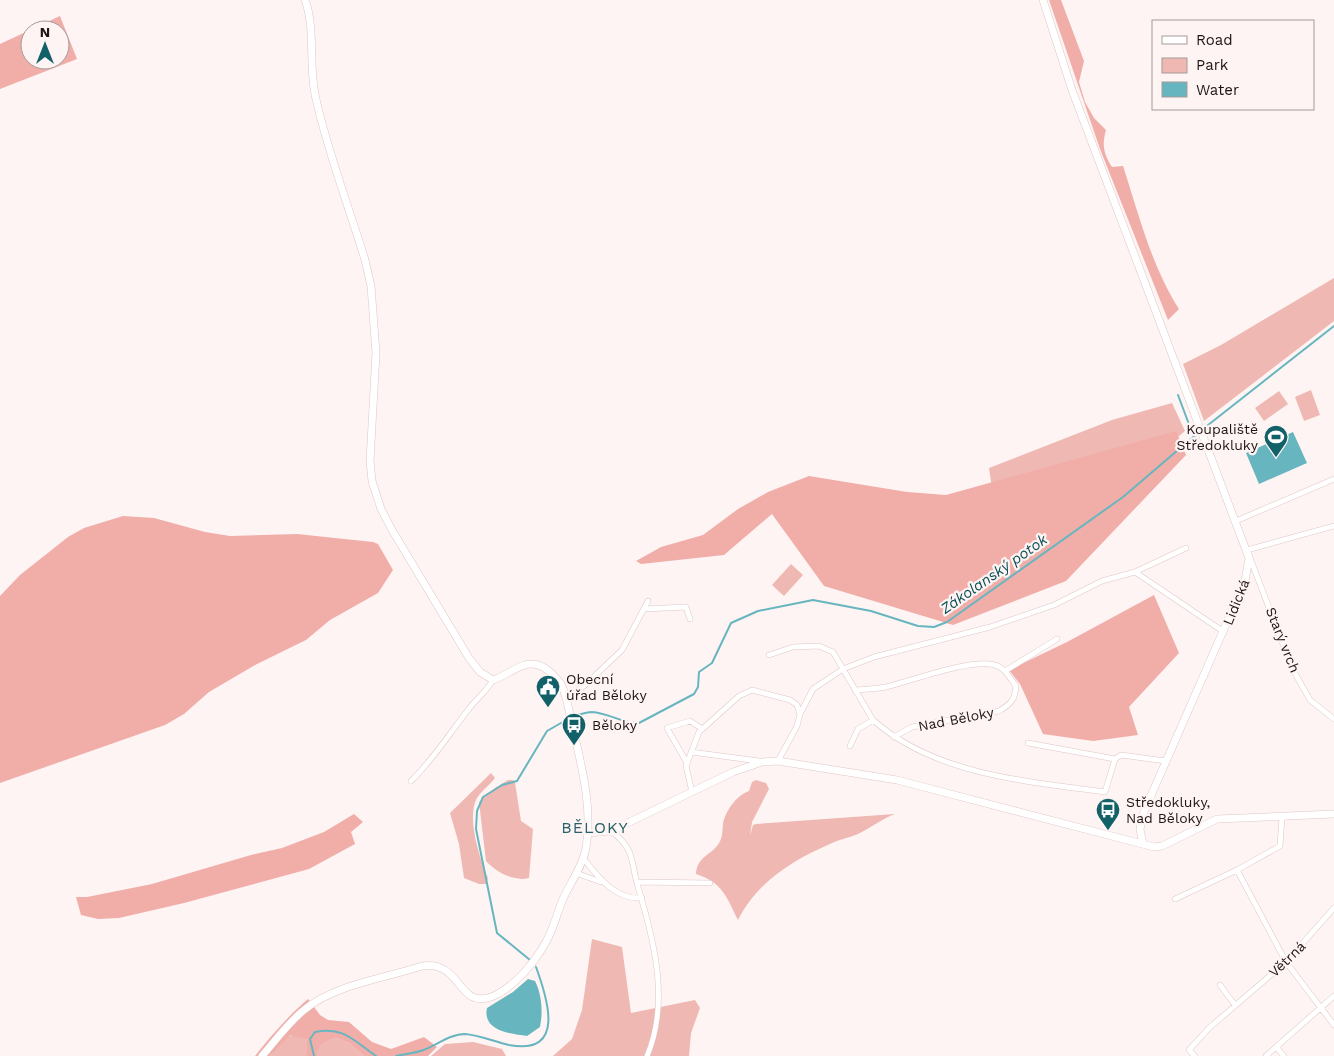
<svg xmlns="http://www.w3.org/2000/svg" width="1334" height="1056" viewBox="0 0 1334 1056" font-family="'Work Sans',sans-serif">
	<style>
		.green { fill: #efb8b3 }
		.forest { fill: #f1aea9; fill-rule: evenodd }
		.water { fill: #67b6bf }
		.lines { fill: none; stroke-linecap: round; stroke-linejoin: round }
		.stream { stroke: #67b6bf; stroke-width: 2 }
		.street-casing { stroke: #dec7c5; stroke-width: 6 }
		.secondary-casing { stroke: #dec7c5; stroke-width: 8 }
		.street { stroke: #fff; stroke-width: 5 }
		.secondary { stroke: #fff; stroke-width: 7 }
		.labels { text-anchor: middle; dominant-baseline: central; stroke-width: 4.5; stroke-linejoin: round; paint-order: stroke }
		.poi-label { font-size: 14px; fill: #1d1515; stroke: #fef4f3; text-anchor: start }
		.street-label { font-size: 14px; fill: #1d1515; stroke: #fef4f3 }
		.water-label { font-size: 15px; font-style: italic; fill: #075057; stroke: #fef4f3 }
		.quarter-label { font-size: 16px; letter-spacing: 1px; fill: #286167; stroke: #fef4f3 }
	</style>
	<rect width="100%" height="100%" fill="#fef4f3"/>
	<path class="green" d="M1334,278V321L1204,421L1183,364L1221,345Z
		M1311,390L1320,415L1304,421L1295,397Z
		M1279,391L1288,404L1264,421L1255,408Z
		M1172,403L1185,431L1150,460L994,502L989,468L1112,420Z
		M791,564L803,575L784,596L772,585Z
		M491,773L495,778C490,785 481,791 477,798C466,817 480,859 488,878L486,884H479L464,878L459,844L450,813Z
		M508,780H513L515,783L521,821L533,829L529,878C514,882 496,872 486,861L479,802L495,788Z
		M756,780L766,783L769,789L752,822L750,836L753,825L756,824L895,814C881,819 871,828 858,834C849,838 840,839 832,843C793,860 758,881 738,920C726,896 723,883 696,874C697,856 712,855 719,843C723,837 722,831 723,824C725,811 737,795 749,791L752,782Z
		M592,939L622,947L631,1013L695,1000L700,1008L691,1033L689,1056H553L572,1039L582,1010Z
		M293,1035L307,1040V1056H270L287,1036Z
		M336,1038L349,1043L364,1056H317C317,1044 325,1041 336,1038Z
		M473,1042L502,1049L506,1056H431L445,1044Z"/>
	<path class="forest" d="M1049,0H1061L1084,61L1079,82L1085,102L1094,118L1106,130C1102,144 1103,153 1112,167L1123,166C1139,215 1151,265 1179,309L1168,320L1100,149Z
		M60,16L77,59L0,89V44ZM30,30H60V60H30Z
		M1176,431L1186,455L1066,581L953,625L824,586L772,514L724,555L641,564L636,561L661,547L703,535L738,509L768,492L809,476L907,492L946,495Z
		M123,516L154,518L205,532L230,536L297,534L373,542L378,544L393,570L378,593L330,620L306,640L257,664L209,692L184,714L165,725L0,783V596L20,575L68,537L84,528Z
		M1154,595L1179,653L1129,707L1138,735L1093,741L1043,734L1020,684L1009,670L1067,642Z
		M354,814L363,822L351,832L355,844L309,869L184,903L119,918L98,919L81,915L76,897H87L152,884L251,855L282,848L324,832Z
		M308,999L320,1015L328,1020L349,1022L372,1042L391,1049L424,1037L437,1047L428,1056H364L349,1043L336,1038C325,1041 318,1044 317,1056H307V1040L290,1035L270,1056H255C270,1037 288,1016 308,999Z"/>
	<path class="water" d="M1293,432L1307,463L1259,484L1246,453Z
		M528,979L535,981C542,995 543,1012 540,1027L527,1036C511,1034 482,1031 487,1008L513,992Z"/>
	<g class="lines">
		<path class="stream" d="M1178,395L1193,435
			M1203,429L1334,326
			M572,717C579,715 586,712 592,712C609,713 623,724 639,723L694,694L698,687L699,672L712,663L731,623L758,611L813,600L871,611L918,626L934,627L947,622L1123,497L1199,432
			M530,960L497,933L476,829L477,811L483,797L502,785L517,781L547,731L568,719
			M314,1056L310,1039L315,1032C343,1026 353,1040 376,1056
			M396,1056C406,1054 417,1053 426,1049C438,1044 451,1034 465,1034C479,1035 495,1042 509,1045C567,1056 547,997 536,967"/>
		<defs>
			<path id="street" d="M1236,521L1334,479
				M1334,526L1247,550L1292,668L1310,700L1334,719
				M1135,572L1186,548
				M644,609L686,607L690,619
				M769,655L793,647L819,646L833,652L873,720C935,775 1026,781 1105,792L1115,759L1121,755L1166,761
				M1005,671L1057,639
				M855,690C865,689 876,689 886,687C912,681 970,658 995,665C1004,667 1010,678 1016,686C1015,700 1011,704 999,711L912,727L894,737
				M566,698L584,686L622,650L648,601
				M1028,743L1115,759
				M850,746L858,729L873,720
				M691,752L759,761
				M778,761L797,726L800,714L813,689L843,669L874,657L990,627L1054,605L1102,581L1135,572L1224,632
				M687,763L667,728L690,721L701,728
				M411,781C433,760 449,734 468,710C476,699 486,692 493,680
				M692,792L686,766L699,732L739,696L752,690L790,700L797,705L800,714
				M611,831C636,850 630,860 638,887C654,940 670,1002 647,1056
				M583,858C598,877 615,900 642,898
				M1237,870L1286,962L1334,1025
				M576,873L601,882
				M637,882L710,883
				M1175,899L1237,870L1280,846L1282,817
				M1220,985L1235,1005
				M1195,1056L1189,1050L1209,1028L1286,962L1334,908
				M1266,1056L1276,1047
				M1284,1056L1276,1047L1334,996"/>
			<path id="secondary" d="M1043,0L1072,90L1249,558L1245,581L1143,814L1140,829L1143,844
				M587,833L611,831L733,772L762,762L778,761L897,780L1154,847L1162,846L1217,819L1334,814
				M262,1056C275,1041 288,1023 304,1010C333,985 386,978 422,966C462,960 457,1009 491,997C514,988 535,962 546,942C554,928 557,913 563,899C570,883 583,866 586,848C593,807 581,764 572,724C569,711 567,696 561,684C556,677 546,667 538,665C522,660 507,676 493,680L480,672L469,658L392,530L381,509L372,481L370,461L376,353L371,286L365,260C349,207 328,153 316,99C308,67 316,29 305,0"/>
		</defs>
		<use href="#street" class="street-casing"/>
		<use href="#secondary" class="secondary-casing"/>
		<use href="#street" class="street"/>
		<use href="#secondary" class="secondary"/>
	</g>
	<defs>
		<symbol id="stadium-pin" viewBox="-11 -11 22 30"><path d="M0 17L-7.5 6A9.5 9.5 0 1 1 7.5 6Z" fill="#126169" stroke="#fef4f3"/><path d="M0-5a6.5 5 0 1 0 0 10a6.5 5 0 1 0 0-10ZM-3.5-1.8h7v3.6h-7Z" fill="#fff"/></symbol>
		<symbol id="civic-pin" viewBox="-11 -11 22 30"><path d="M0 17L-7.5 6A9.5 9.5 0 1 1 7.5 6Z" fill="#126169" stroke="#fef4f3"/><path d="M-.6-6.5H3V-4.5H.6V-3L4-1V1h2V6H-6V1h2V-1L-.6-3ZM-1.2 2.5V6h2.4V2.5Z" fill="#fff"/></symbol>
		<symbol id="bus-pin" viewBox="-11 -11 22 30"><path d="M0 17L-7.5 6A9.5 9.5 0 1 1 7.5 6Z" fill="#126169" stroke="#fef4f3"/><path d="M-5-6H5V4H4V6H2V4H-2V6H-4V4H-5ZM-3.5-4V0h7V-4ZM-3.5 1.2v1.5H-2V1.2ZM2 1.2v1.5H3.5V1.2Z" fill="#fff"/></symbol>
	</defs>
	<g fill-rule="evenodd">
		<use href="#stadium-pin" x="1262" y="423" width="28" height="38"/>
		<use href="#civic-pin" x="534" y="673" width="28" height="38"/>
		<use href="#bus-pin" x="560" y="711" width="28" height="38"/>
		<use href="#bus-pin" x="1094" y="796" width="28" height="38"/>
	</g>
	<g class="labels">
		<g class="poi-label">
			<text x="1258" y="429" text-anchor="end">Koupaliště<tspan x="1258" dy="16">Středokluky</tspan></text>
			<text x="566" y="679">Obecní<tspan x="566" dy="16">úřad Běloky</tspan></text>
			<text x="592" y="725">Běloky</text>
			<text x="1126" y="802">Středokluky,<tspan x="1126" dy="16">Nad Běloky</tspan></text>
		</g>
		<g class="street-label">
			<text transform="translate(1236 602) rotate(-68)">Lidická</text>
			<text transform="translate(1283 640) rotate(68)">Starý vrch</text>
			<text transform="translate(956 719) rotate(-11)">Nad Běloky</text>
			<text transform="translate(1287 959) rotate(-44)">Větrná</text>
		</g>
		<g class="water-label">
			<text transform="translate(994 574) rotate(-35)">Zákolanský potok</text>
		</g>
		<g class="quarter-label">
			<text x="595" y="827">BĚLOKY</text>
		</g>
	</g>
	<rect x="1152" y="20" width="162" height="90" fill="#fef4f3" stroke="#a49b9a"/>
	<rect x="1162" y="36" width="25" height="8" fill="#ffffff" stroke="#a49b9a"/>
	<text x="1196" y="45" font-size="15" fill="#1d1515">Road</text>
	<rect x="1162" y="58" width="25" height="15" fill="#efb8b3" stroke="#a49b9a"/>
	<text x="1196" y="70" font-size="15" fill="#1d1515">Park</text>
	<rect x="1162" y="82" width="25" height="15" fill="#67b6bf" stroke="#a49b9a"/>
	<text x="1196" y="95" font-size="15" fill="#1d1515">Water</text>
	<g transform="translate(45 45)"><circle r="24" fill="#fef4f3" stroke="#a49b9a"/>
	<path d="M0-4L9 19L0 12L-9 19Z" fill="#126169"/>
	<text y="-8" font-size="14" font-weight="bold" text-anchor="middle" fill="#1d1515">N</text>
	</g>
</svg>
